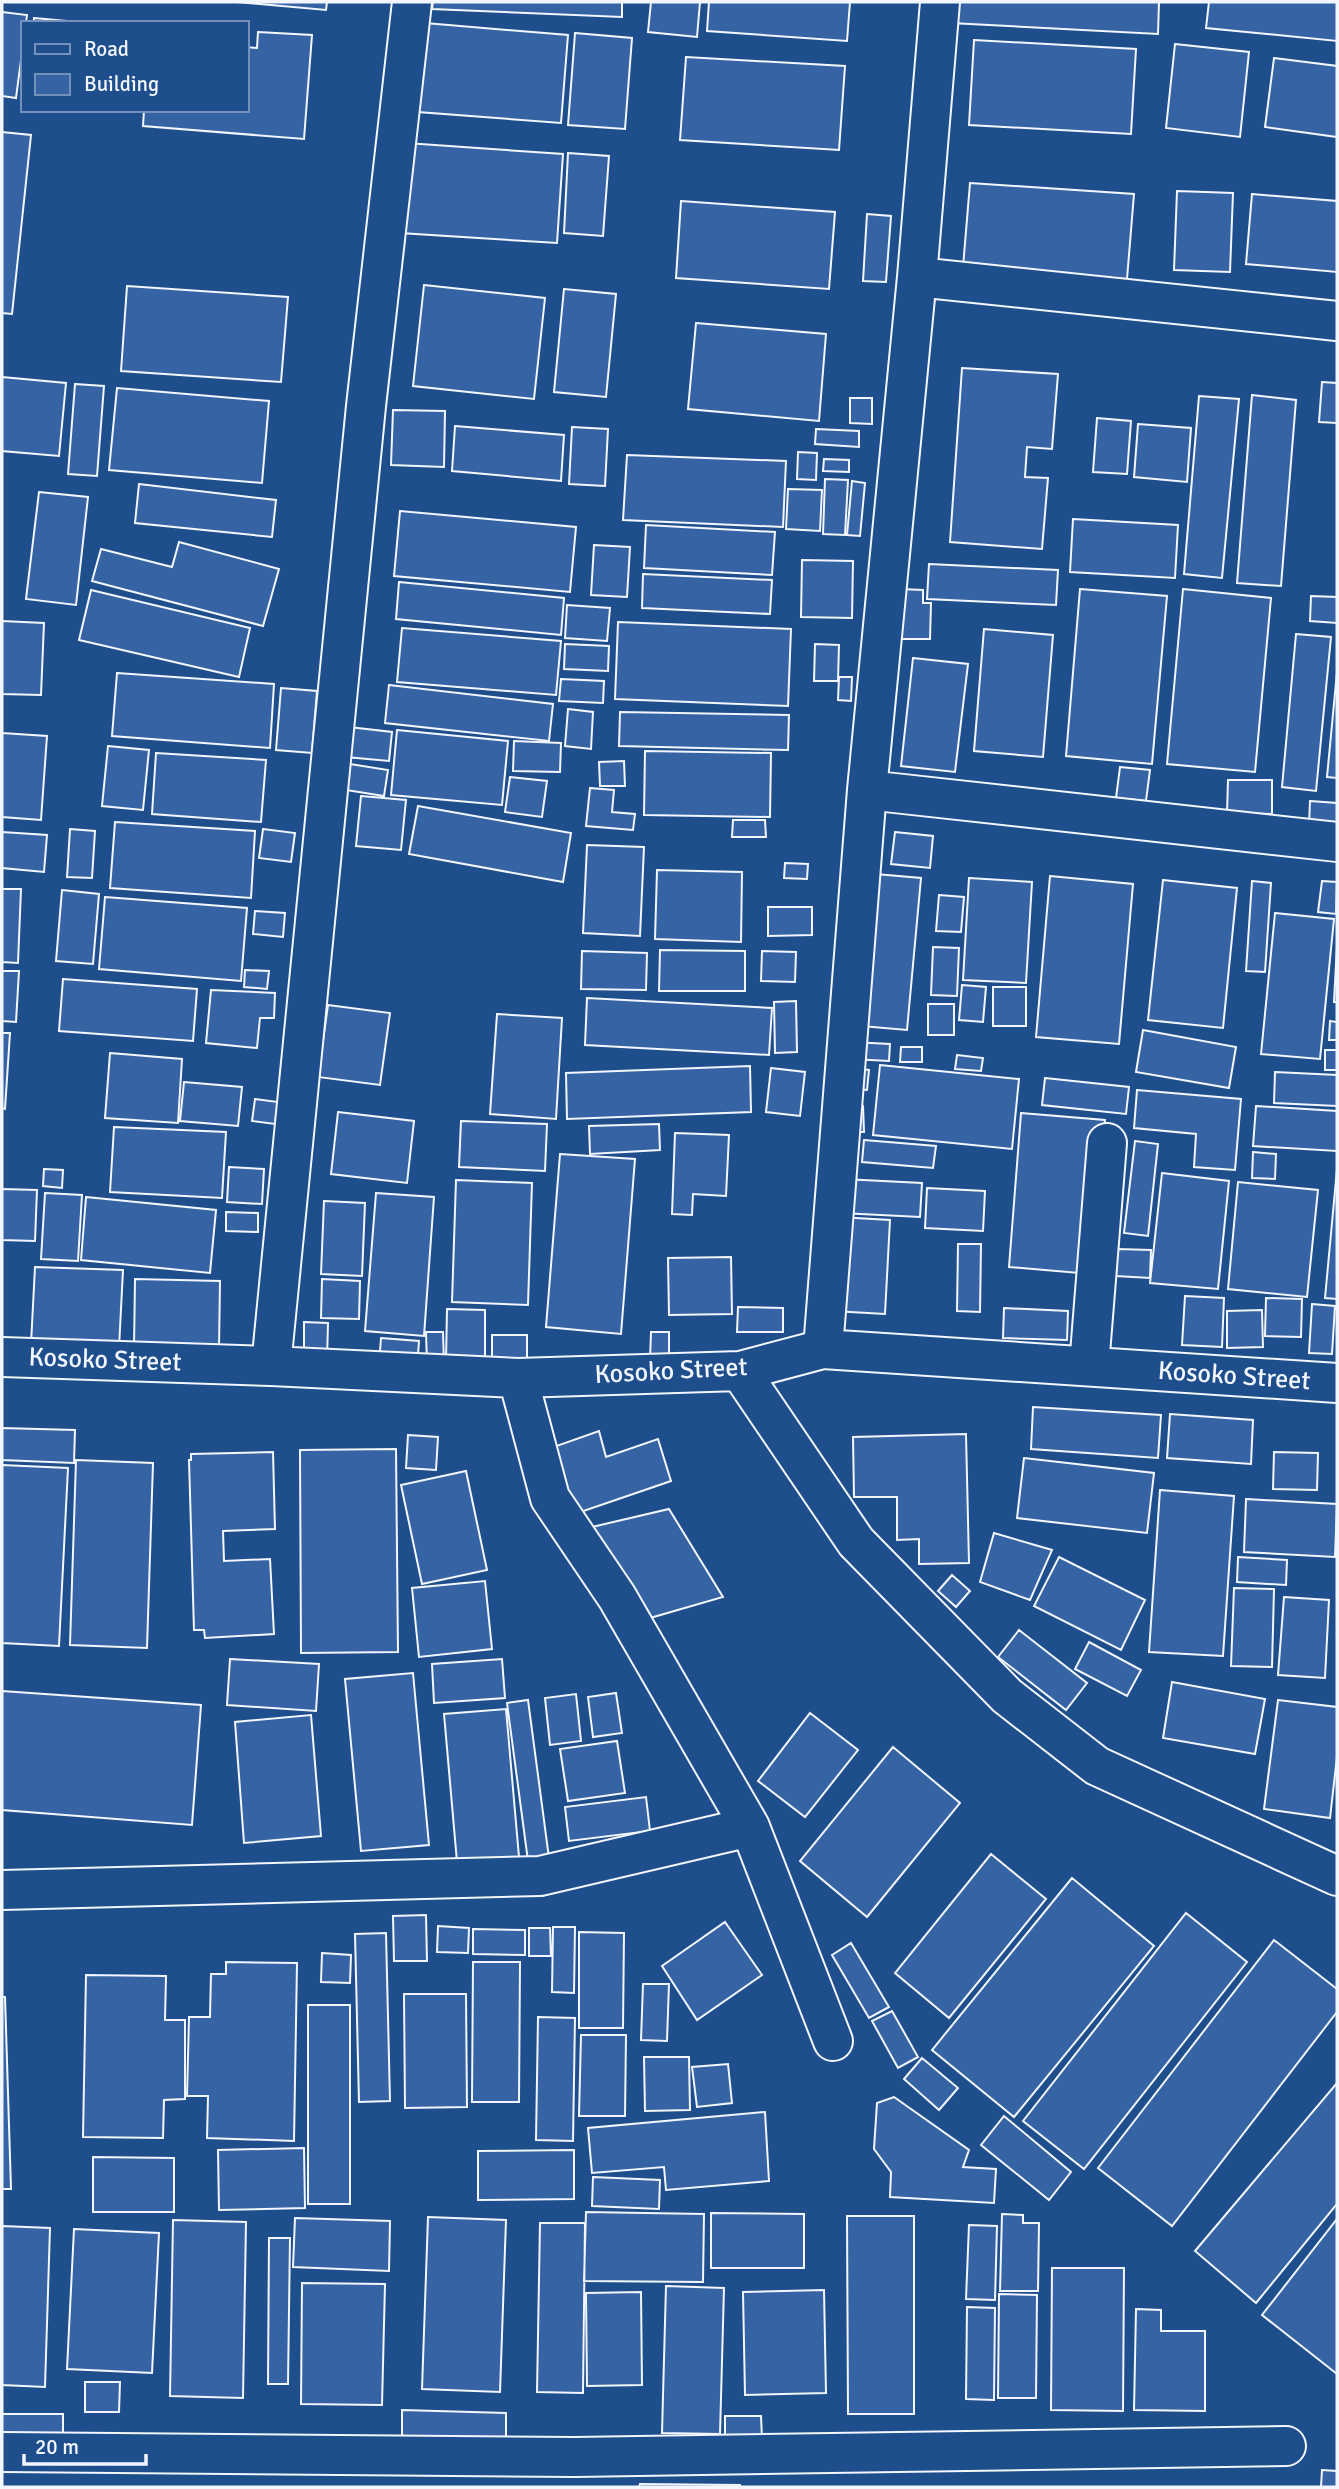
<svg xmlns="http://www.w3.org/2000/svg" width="1339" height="2489" viewBox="0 0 1339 2489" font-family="Signika,sans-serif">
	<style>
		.building { fill: #3563a3; stroke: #f2f6ff; stroke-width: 2 }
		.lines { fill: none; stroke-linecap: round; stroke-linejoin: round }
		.minor-casing { stroke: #f2f6ff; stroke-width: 42 }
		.minor { stroke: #1f4e8c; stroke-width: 38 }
		.labels { text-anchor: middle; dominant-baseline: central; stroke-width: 5; stroke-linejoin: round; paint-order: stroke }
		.street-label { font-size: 26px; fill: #f2f6ff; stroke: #1f4e8c }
	</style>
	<rect width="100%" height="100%" fill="#1f4e8c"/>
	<path class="building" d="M237,2H327L326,10Z
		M433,2H622V17L432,9Z
		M651,2H700L697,37L648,32Z
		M709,2H850L847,41L707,31Z
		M952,2H1159L1158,34L951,23Z
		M1209,2H1337V41L1206,28Z
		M2,12L27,15L26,23H23V45L16,98L2,96Z
		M34,18L89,23H34Z
		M425,23L568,35L561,123L418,112Z
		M258,32L312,35L304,139L143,126L144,110H247V47L257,48Z
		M575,33L632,38L625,129L568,125Z
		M974,40L1136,49L1131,134L969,125Z
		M1175,44L1249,52L1240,137L1166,128Z
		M686,57L845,66L839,150L680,140Z
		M1274,58L1337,66V137L1265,127Z
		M2,132L31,135L12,314L2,313Z
		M406,143L563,154L557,243L400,233Z
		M568,153L609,156L603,236L564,233Z
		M970,183L1134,194L1127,279L963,267Z
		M1177,191L1233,193L1230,272L1174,270Z
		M1252,194L1337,201V272L1246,264Z
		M681,201L835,212L829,289L676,278Z
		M867,214L891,216L886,282L863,281Z
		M424,285L545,298L534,399L413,386Z
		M127,286L288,297L281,382L121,371Z
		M564,289L616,294L606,397L554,392Z
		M696,323L826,334L819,421L688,409Z
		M962,368L1058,374L1052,449L1027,447L1025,477L1048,478L1042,549L950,542Z
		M2,377L66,383L59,456L2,451Z
		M1322,382L1337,383V423L1319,422Z
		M75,384L104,386L97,476L68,474Z
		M117,388L269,401L262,483L109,470Z
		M1252,395L1296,400L1281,586L1237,583Z
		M1199,396L1239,399L1222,578L1184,574Z
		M850,398H872V424L850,423Z
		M393,410L445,411L444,467L391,465Z
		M1097,418L1131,421L1127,474L1093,472Z
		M1138,424L1191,428L1187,482L1134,477Z
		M455,426L564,435L561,481L452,471Z
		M572,427L608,429L605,486L569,484Z
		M816,429L859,431V447L815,444Z
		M798,452L817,453L816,480L797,479Z
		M627,455L786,461L783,527L623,520Z
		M824,459L849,460V472L823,471Z
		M825,479L848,480L845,535L823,534Z
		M852,481L865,483L860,536L847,535Z
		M139,484L276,500L272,537L135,523Z
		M788,489L822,490L820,531L786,529Z
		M39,492L88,497L76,605L26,599Z
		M400,511L576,527L570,592L394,576Z
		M1073,519L1178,525L1175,578L1070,572Z
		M646,525L775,532L772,575L644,568Z
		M179,542L279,569L263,626L92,581L101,549L172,567Z
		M594,545L630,547L627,597L591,595Z
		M802,560L853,561L852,618L801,617Z
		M929,564L1058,570L1056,605L927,599Z
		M643,574L772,580L770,614L642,608Z
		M399,582L564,598L561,635L396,619Z
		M900,589L923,590V603H931L930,639H899Z
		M1080,589L1167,596L1152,764L1066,756Z
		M1183,589L1271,598L1255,772L1167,764Z
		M91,590L250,628L239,677L79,640Z
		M1311,596L1337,597V623L1310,621Z
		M567,605L610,608L607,641L565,638Z
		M2,621L44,623L41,695L2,694Z
		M618,622L791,629L788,706L615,699Z
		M402,628L561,641L556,695L397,682Z
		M984,629L1053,635L1043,757L974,751Z
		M1296,634L1331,637L1316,791L1282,787Z
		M565,644L609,646L608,671L564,669Z
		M815,644L839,645L838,681H814Z
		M913,658L968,664L955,772L901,766Z
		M1337,672V778L1327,777Z
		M117,673L274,684L270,748L112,736Z
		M839,677H852L851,701L838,700Z
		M561,679L604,681L603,703L559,701Z
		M389,685L553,704L549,741L385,723Z
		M281,688L317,691L312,753L276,750Z
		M568,709L593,712L591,749L565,746Z
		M620,712L789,715L788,750L619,746Z
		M349,727L392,732L389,761L346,757Z
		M397,730L508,741L502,805L391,795Z
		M2,733L47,736L41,820L2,817Z
		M514,741L561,743L560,772L513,771Z
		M108,746L149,750L143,810L102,806Z
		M645,751L771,753L770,817L644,815Z
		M156,753L266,760L261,822L152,814Z
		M624,761L625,786H600L599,762Z
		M350,764L388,770L384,796L346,790Z
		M1120,767L1150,770L1146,801L1116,798Z
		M510,777L547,781L542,817L505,812Z
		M1228,780H1272V814L1227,813Z
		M590,788L614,790L612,812L635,814L633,830L586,826Z
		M361,796L406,800L401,850L356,846Z
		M1310,801L1337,803V826L1309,825Z
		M418,806L571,833L563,882L409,854Z
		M733,820H765L766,837H732Z
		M115,822L255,831L251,898L110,888Z
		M70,829L95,831L92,878L67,877Z
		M263,829L295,833L291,862L259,858Z
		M2,832L47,835L44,872L2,868Z
		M895,832L933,836L930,868L891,864Z
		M587,845L644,847L640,936L583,933Z
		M785,863L808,864L807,879L784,878Z
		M657,870L742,872L741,942L655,939Z
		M864,873L921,878L907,1030L850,1025Z
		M1050,876L1133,884L1119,1044L1036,1037Z
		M969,878L1032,882L1026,983L963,980Z
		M1163,880L1237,888L1223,1028L1148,1020Z
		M1252,881L1271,883L1265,972L1246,971Z
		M1322,881L1337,882L1336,914L1318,912Z
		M2,889H21L18,963L2,962Z
		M62,890L99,894L93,964L56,961Z
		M939,895L964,897L961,932L936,931Z
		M105,897L247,908L241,981L99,969Z
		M768,907H812V935L768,936Z
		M255,911L285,913L283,937L253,934Z
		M1275,913L1334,919L1320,1059L1261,1054Z
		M1337,945V1002H1334Z
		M933,947L959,948L957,996L931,995Z
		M660,950L745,951V991H659Z
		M582,951L647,953L646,990L581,989Z
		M762,951L796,952L795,982L761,981Z
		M245,970L269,971L267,989L244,987Z
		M2,971H19L16,1022L2,1021Z
		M63,979L197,989L193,1041L59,1031Z
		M962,985L986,987L983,1022L959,1020Z
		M993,987H1026V1026H993Z
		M211,990L275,993L274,1018H260L257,1048L206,1043Z
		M587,998L772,1008L769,1055L585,1045Z
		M796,1001L797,1052L775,1053L774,1002Z
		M928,1004H954V1035H928Z
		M328,1005L390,1013L380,1085L318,1077Z
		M497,1014L562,1018L556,1119L490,1114Z
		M1330,1021L1337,1022V1040H1329Z
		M1143,1030L1236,1047L1229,1088L1136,1072Z
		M2,1033H10L5,1109L2,1108Z
		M852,1042L890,1044L889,1061L851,1059Z
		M901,1047H922V1062H900Z
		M1325,1050H1337V1070H1325Z
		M110,1053L182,1059L178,1123L105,1118Z
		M957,1055L983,1058L981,1071L955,1069Z
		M880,1065L1019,1079L1012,1149L873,1135Z
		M750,1066L751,1112L567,1119L566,1073Z
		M771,1068L805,1072L800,1116L766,1112Z
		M848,1068L869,1070L867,1090L847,1088Z
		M1275,1072L1337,1075V1106L1274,1103Z
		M1045,1078L1129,1087L1126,1114L1042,1105Z
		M184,1082L242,1087L238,1126L180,1121Z
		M1137,1090L1241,1099L1235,1170L1194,1167L1196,1134L1134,1128Z
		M255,1099L278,1102L275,1124L252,1121Z
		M863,1106L864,1132H848L847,1107Z
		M1256,1106L1337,1111V1151L1253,1146Z
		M338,1112L414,1121L407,1183L331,1174Z
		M1021,1113L1105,1120L1091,1274L1009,1267Z
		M461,1121L547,1124L545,1171L459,1167Z
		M659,1124L660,1150L590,1154L589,1126Z
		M114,1127L226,1132L222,1198L110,1192Z
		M675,1133L729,1135L726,1196L693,1194L692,1215L672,1214Z
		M864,1140L936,1146L933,1168L862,1162Z
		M1135,1141L1158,1144L1148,1236L1124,1233Z
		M1253,1152L1276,1154L1275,1179L1252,1178Z
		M560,1154L635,1159L621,1334L546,1327Z
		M229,1167L264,1169L262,1204L227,1202Z
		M44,1169L63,1170L62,1188L43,1186Z
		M1337,1169V1299L1325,1298Z
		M1162,1173L1229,1181L1218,1289L1150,1283Z
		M843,1179L922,1183L920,1217L841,1213Z
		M456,1180L532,1183L528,1305L452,1302Z
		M1238,1182L1318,1190L1307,1297L1228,1289Z
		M927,1188L985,1191L983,1231L925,1228Z
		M2,1189L37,1190L35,1241L2,1240Z
		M45,1193L82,1195L78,1261L41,1259Z
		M376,1193L434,1197L424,1336L365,1331Z
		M86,1197L216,1210L210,1273L81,1260Z
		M324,1201L365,1203L362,1276L321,1274Z
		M226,1212L258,1213V1232L226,1231Z
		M838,1217L890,1220L885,1314L833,1311Z
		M958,1244H981L980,1312L957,1311Z
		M1117,1249L1151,1250L1150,1278L1116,1276Z
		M731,1257L732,1314L669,1315L668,1258Z
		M35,1267L123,1270L119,1348L31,1344Z
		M135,1279L220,1281L219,1349L134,1348Z
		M322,1279L360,1281L359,1319L321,1318Z
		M1185,1296L1224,1298L1222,1347L1182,1345Z
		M1266,1298L1302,1299L1301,1337L1265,1336Z
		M1312,1304L1335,1306L1332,1354L1309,1353Z
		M738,1307L783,1308V1332H737Z
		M1004,1308L1068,1311L1067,1340L1003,1338Z
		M447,1309L485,1310V1361H446Z
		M1262,1310L1263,1347L1227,1348V1311Z
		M304,1322L328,1323L327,1360L304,1359Z
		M426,1332H443L444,1363L427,1364Z
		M651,1332H669V1360H650Z
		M492,1335H527V1362H492Z
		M381,1338L419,1341L417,1368L379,1365Z
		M1033,1407L1161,1415L1158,1458L1031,1449Z
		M1170,1414L1253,1420L1251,1464L1167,1458Z
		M2,1428L75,1430L74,1463L2,1460Z
		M599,1431L606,1457L658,1439L671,1481L566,1517L545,1450Z
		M966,1434L969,1563L919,1564V1539L897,1540V1497H854L853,1437Z
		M408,1435L438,1437L436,1470L406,1468Z
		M396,1449L398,1652L301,1653L300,1450Z
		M273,1452L275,1529L223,1531L224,1561L270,1559L274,1634L205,1638L204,1630H194L189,1460H191V1454Z
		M1274,1452L1318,1453L1317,1490L1273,1489Z
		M1024,1458L1154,1473L1147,1533L1017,1518Z
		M76,1460L153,1463L147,1648L70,1645Z
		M2,1465L68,1468L59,1646L2,1643Z
		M466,1471L487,1570L422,1584L401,1485Z
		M1160,1490L1234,1496L1223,1656L1149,1652Z
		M1246,1499L1337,1504L1335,1557L1244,1552Z
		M669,1509L723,1597L650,1618L592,1527Z
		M994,1533L1052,1550L1030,1600L980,1582Z
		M1059,1557L1145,1600L1121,1650L1034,1606Z
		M1238,1557L1287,1560L1286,1585L1237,1582Z
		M952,1575L970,1591L956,1607L938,1591Z
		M485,1581L492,1649L419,1657L412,1588Z
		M1234,1588L1274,1589L1272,1667L1231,1666Z
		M1284,1597L1329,1600L1325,1678L1278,1675Z
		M1019,1630L1087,1683L1066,1710L998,1657Z
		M1089,1642L1141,1670L1127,1696L1075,1669Z
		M230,1659L319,1664L316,1711L227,1705Z
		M502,1659L505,1698L434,1703L432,1664Z
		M413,1673L429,1845L361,1851L345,1679Z
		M1172,1682L1265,1699L1255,1754L1163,1738Z
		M2,1691L201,1705L192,1825L2,1810Z
		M616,1693L622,1733L593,1737L588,1697Z
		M576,1694L581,1741L550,1745L545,1698Z
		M528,1700L549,1858L528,1861L507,1703Z
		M1278,1700L1337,1707V1757L1330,1818L1264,1809Z
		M506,1709L519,1857L457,1862L444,1714Z
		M810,1713L858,1750L805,1817L758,1781Z
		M311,1715L321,1836L244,1843L235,1722Z
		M617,1741L625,1793L568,1801L560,1749Z
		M893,1747L960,1803L867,1917L800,1861Z
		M646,1797L650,1831L569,1841L565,1807Z
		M991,1854L1046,1899L949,2018L895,1973Z
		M1072,1878L1154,1946L1014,2117L932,2050Z
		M1186,1913L1247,1962L1084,2169L1023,2121Z
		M426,1915L427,1961H394L393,1916Z
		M725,1922L762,1975L697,2020L662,1966Z
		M438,1926L469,1928L468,1953L437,1952Z
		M553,1927H575L574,1993L552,1992Z
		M529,1928H550L551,1956H529Z
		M473,1929L525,1930V1955L473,1954Z
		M579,1932L624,1933L623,2028H579Z
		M386,1933L390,2101L359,2102L355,1934Z
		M1274,1940L1337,1989V2012L1172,2226L1098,2168Z
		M851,1943L889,2007L869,2018L832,1955Z
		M322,1953L351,1955L350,1983L321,1982Z
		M226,1962L297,1963L294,2141L207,2138L208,2096H187L189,2017H210L211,1974H226Z
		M473,1962H520L519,2102H472Z
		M86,1975L166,1976L165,2020H185V2099L164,2100L163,2138L83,2137Z
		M643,1984H669L667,2041L641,2040Z
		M404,1994H466L467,2107L405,2108Z
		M2,1997H5L11,2189H2Z
		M308,2005H350V2204H308Z
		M892,2011L918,2057L898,2068L872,2021Z
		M538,2017L575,2018L573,2141L536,2140Z
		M581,2035H626L625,2116H579Z
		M644,2057H689L690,2110L645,2111Z
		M922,2058L958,2088L939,2110L904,2079Z
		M728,2064L732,2103L697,2107L692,2067Z
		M1337,2083V2204L1256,2303L1195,2251Z
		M894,2097L969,2150L963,2167L996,2169L994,2203L890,2197L891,2172L874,2149L877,2103Z
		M765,2112L769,2181L666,2190L664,2167L592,2173L588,2128Z
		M1004,2116L1071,2172L1049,2200L981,2145Z
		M304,2148L305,2208L219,2210L218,2150Z
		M574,2150V2199L478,2200V2151Z
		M93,2157L174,2158V2212H93Z
		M593,2177L660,2180L659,2209L592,2206Z
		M586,2212L704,2214L703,2282L584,2281Z
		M711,2213L804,2214V2268H711Z
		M1002,2214L1023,2215V2223H1039L1038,2291H1000Z
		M847,2216H914V2414H848Z
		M428,2217L506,2220L500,2392L422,2389Z
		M295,2218L390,2221L389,2271L293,2267Z
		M1337,2219V2374L1262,2315Z
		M173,2220L246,2222L243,2398L170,2396Z
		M540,2223H585L583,2393L537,2392Z
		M969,2225L997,2226L995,2300L966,2299Z
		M2,2226L50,2228L45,2387L2,2385Z
		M74,2229L159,2233L152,2373L67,2369Z
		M269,2238H290L288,2384H268Z
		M1052,2268H1124L1123,2411L1051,2410Z
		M302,2283L385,2284L382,2405L301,2404Z
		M666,2286L724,2288L720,2434L662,2433Z
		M824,2290L826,2393L745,2395L743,2292Z
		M641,2292L642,2385L587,2386L586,2293Z
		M999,2294L1037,2295L1036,2398H998Z
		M967,2307L995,2308L994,2400L966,2399Z
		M1136,2309L1161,2310V2331H1205V2411L1134,2410Z
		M85,2382H120L119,2412H85Z
		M402,2410L506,2413V2445L402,2442Z
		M2,2414H63V2441H2Z
		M725,2416H761L762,2438H725Z
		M1322,2470L1337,2471V2487H1321Z
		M640,2484L740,2485V2487H639Z"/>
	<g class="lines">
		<defs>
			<path id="minor" d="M917,277L1337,321
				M867,790L1337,842
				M823,1349L867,790L917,277L940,2
				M2,1357L271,1366L518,1378L740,1371L823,1349L1337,1383
				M271,1366L366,406L412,2
				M1089,1366L1107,1143
				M740,1371L856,1542L1007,1696L1097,1766L1337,1876
				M518,1378L550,1498L617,1597L750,1827L833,2041
				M2,1890L540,1876L750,1827
				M2,2452L575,2457L1286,2446"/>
		</defs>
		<use href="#minor" class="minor-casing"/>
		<use href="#minor" class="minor"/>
	</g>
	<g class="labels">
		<g class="street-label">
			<text transform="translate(105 1360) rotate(2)">Kosoko Street</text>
			<text transform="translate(671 1371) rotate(-3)">Kosoko Street</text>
			<text transform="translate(1234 1376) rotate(4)">Kosoko Street</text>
		</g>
	</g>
	<rect width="1339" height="2489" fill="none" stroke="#f2f6ff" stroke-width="7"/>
	<rect x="21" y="21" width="228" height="91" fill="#1f4e8c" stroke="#7391ba" stroke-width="2"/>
	<rect x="35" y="44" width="35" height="10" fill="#1f4e8c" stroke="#7391ba" stroke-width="2"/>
	<text x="84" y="56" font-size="21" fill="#f2f6ff">Road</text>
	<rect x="35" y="74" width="35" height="21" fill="#3563a3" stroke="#7391ba" stroke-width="2"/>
	<text x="84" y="91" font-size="21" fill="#f2f6ff">Building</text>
	<path d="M24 2454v10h122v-10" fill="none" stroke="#f2f6ff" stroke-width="3.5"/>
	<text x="35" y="2454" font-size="21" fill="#f2f6ff" stroke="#1f4e8c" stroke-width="5" paint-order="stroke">20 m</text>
</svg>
